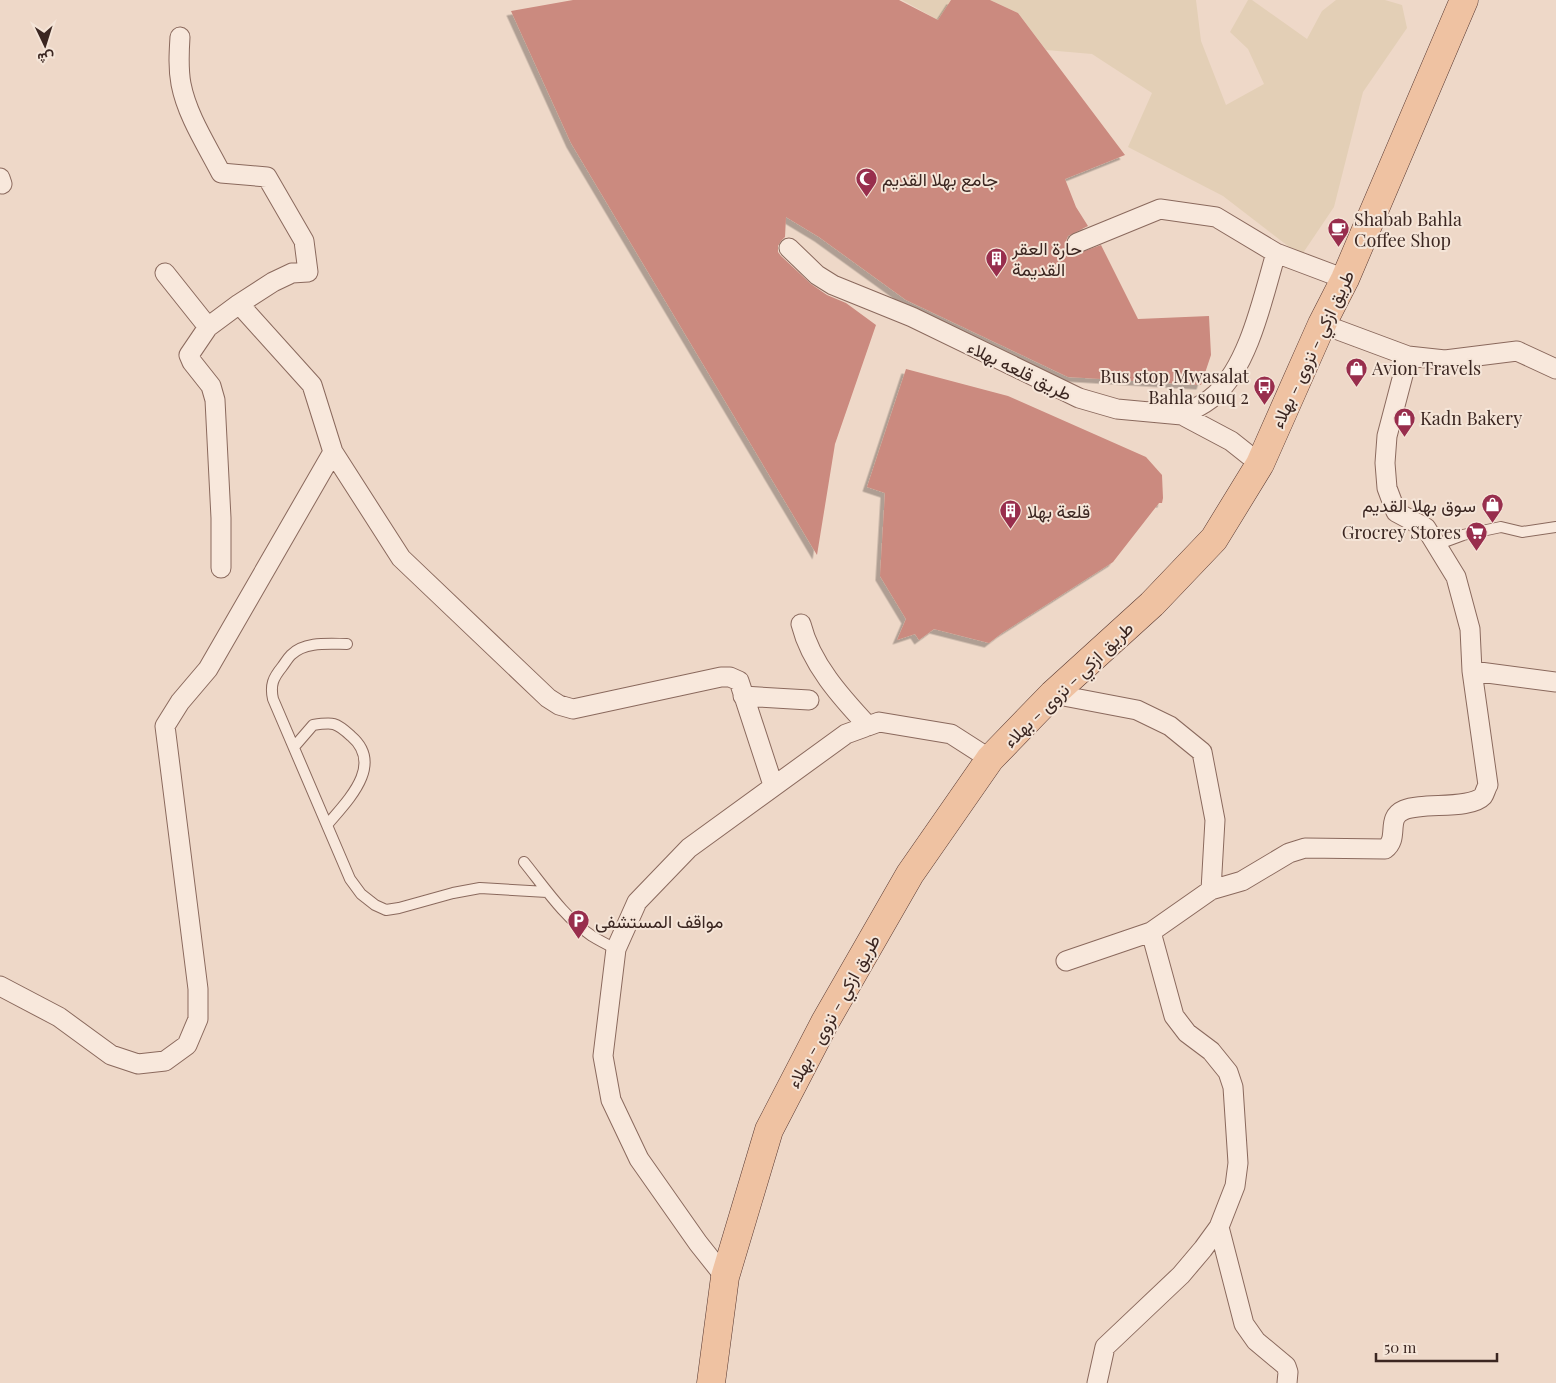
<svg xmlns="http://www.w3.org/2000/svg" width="1556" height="1383" viewBox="0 0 1556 1383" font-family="'Playfair Display',Vazirmatn,serif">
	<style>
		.farmland { fill: #e3cfb6 }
		.building { fill: #cb8a7f; filter: url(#shadow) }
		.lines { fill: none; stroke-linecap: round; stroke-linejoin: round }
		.service-casing { stroke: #8a695d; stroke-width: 12 }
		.minor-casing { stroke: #8a695d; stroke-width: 21 }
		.primary-casing { stroke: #583831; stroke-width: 29 }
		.service { stroke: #f8e8dc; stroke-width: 10 }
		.minor { stroke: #f8e8dc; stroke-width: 19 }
		.primary { stroke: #efc2a2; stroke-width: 28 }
		.labels { text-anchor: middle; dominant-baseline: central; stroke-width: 4; stroke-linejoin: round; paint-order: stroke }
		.poi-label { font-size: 18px; fill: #3b2621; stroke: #f5e5d8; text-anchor: start }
		.street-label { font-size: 18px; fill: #3b2621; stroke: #f5e5d8 }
	</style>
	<defs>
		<filter id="shadow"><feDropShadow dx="-4.5" dy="4.5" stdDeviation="0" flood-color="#0004"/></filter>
	</defs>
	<rect width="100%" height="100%" fill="#eed8c8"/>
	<path class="farmland" d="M902,0H951L938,20Z
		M990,0H1196L1201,41L1226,105L1264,84L1248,49L1230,32L1248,0H1252L1307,39L1322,11L1336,0H1385L1402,5L1407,28L1363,92L1334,207L1301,256L1223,196L1128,147L1152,93L1092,54L1046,50L1018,13Z"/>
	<path class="building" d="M573,0H899L938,20L951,0H990L1018,13L1125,155L1065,179L1076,207L1088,226L1068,236L1066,241L1067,248L1071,252L1076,254L1101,245L1138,319L1209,316L1211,355L1201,385L1068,377L906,300L819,237L786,217L785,237L781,241L778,246V252L781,256L811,284L827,295L846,303L876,325L835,444L817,555L571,143L511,11Z
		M906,369L1008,396L1146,457L1162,475L1163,498L1162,503H1159L1113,562L1002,633L989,643L934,629L919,640L915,634L897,640L906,619L880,576L885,493L867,487Z"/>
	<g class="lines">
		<defs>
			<path id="service" d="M1436,545L1463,535L1501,527L1522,532L1556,527
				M347,644C330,644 305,641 291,655C288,658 285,663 282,667C273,678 270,685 273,699L350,879L361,894L375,905L386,910L399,908L453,893L480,888L547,892
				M294,747L313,725C333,722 336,722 351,736C385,765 347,801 327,825
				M524,862C545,888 564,917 592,936C600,941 608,945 616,949"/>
			<path id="minor" d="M180,37C179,53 178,68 181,84C187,115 206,144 221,173L267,177L304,241L308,272L292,273L273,282L239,304
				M0,178L2,184
				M1077,243L1160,209L1216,217L1276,253L1345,279
				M789,248L817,275L833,285L912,317L1079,398L1117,409L1182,415L1231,441L1260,464
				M165,273L208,327L239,304L312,385L333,452L401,558L548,698L559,705L573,709L721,677H730L739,681L773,785
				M1322,324L1408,356L1445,360L1517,351L1556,369
				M208,327L189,355L192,362L211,386L215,400L221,518V568
				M1182,415C1194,409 1206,404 1215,395C1249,365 1263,297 1276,253
				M801,624C811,664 841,697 868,726
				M1472,671L1556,682
				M1053,694L1137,710L1170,726L1202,752L1215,820L1211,890L1151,932L1174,1016L1187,1033L1211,1051L1228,1072L1233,1087L1238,1163L1235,1186L1219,1227L1244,1324L1256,1341L1286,1366L1288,1372L1287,1383
				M743,696L809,700
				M1211,890L1242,881L1289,853L1305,848L1385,849C1400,838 1385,818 1404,810C1423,802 1470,810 1483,796C1485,793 1486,788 1488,785L1472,671L1470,629L1456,577L1426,528L1396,512L1387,488L1385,463L1387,436L1408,356
				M1066,961L1151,932
				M0,986L59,1017L111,1055L138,1064L165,1061L187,1045L198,1019V989L165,726L180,702L208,669L333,452
				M725,1277L698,1243L639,1159L611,1100L603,1056L616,949L637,902L689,848L846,734L879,722L951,734L990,759
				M1097,1383L1105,1347L1181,1275L1203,1249L1219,1227"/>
			<path id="primary" d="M711,1383L725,1277L769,1130L825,1022L910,874L990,759L1053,694L1152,604L1214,539L1260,464L1322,324L1345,279L1464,0"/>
		</defs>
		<use href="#service" class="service-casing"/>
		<use href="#minor" class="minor-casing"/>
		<use href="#primary" class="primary-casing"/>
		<use href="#service" class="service"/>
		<use href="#minor" class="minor"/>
		<use href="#primary" class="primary"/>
	</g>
	<defs>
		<symbol id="mosque-pin" viewBox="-11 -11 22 30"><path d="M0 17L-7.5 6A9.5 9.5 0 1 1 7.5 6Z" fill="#982e4d" stroke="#f5e5d8"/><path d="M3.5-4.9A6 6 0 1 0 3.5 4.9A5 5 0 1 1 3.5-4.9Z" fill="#fff"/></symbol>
		<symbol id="cafe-pin" viewBox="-11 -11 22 30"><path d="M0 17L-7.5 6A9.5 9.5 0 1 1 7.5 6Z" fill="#982e4d" stroke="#f5e5d8"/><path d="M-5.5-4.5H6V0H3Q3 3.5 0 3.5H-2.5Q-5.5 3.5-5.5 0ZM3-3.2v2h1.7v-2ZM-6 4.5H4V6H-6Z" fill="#fff"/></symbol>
		<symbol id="building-pin" viewBox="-11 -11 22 30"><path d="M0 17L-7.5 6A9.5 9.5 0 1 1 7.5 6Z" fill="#982e4d" stroke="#f5e5d8"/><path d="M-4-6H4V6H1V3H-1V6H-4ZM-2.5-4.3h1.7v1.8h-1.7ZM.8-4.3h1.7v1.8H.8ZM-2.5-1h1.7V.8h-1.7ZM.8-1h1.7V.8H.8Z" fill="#fff"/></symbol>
		<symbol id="shop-pin" viewBox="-11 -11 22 30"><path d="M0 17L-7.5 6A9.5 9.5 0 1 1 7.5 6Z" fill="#982e4d" stroke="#f5e5d8"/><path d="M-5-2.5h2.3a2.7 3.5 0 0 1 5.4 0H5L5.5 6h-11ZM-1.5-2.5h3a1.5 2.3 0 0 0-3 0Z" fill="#fff"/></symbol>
		<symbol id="bus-pin" viewBox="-11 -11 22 30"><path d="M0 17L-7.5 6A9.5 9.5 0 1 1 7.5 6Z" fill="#982e4d" stroke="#f5e5d8"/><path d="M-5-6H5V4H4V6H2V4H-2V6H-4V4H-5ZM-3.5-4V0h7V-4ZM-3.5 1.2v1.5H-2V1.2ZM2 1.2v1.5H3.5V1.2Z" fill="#fff"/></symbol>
		<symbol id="supermarket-pin" viewBox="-11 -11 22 30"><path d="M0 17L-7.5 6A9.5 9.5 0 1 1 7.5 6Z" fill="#982e4d" stroke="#f5e5d8"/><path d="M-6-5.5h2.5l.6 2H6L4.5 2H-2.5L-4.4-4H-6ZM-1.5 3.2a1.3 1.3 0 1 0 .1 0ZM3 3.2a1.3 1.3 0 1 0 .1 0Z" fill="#fff"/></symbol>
		<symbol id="parking-pin" viewBox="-11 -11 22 30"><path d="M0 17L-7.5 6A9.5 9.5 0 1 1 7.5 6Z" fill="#982e4d" stroke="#f5e5d8"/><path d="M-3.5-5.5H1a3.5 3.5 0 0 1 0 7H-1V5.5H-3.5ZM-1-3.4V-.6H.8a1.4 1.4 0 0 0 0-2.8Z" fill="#fff"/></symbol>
	</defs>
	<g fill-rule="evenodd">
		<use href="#mosque-pin" x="854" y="166" width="25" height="34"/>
		<use href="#cafe-pin" x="1326" y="216" width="25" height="34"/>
		<use href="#building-pin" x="984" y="246" width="25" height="34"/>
		<use href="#shop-pin" x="1344" y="356" width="25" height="34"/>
		<use href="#bus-pin" x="1252" y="374" width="25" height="34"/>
		<use href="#shop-pin" x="1392" y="406" width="25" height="34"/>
		<use href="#shop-pin" x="1480" y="492" width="25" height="34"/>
		<use href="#building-pin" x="998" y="498" width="25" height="34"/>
		<use href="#supermarket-pin" x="1464" y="520" width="25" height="34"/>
		<use href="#parking-pin" x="566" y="908" width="25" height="34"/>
	</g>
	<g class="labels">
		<g class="poi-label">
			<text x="882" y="179">جامع بهلا القديم</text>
			<text x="1354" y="219">Shabab Bahla<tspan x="1354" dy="21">Coffee Shop</tspan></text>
			<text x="1012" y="248">حارة العقر<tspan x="1012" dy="21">القديمة</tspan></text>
			<text x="1372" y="368">Avion Travels</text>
			<text x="1249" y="376" text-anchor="end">Bus stop Mwasalat<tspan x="1249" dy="21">Bahla souq 2</tspan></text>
			<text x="1420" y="418">Kadn Bakery</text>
			<text x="1476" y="505" text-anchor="end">سوق بهلا القديم</text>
			<text x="1027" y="511">قلعة بهلا</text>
			<text x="1461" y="532" text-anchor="end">Grocrey Stores</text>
			<text x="595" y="921">مواقف المستشفى</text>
		</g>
		<g class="street-label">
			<text transform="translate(1312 349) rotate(-65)">طريق ازكي - نزوى - بهلاء</text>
			<text transform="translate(1020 370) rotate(26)">طريق قلعه بهلاء</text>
			<text transform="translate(1068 684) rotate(-44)">طريق ازكي - نزوى - بهلاء</text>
			<text transform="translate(833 1011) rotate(-61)">طريق ازكي - نزوى - بهلاء</text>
		</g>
	</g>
	<g transform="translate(45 45) rotate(176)" stroke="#f5e5d8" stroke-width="4" paint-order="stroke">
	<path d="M0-4L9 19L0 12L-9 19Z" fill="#3b2621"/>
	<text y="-8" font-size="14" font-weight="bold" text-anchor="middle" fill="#3b2621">ش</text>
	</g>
	<path d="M1376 1353v8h121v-8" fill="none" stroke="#3b2621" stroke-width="2.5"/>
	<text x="1384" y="1353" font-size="15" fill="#3b2621" stroke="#f5e5d8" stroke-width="4" paint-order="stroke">50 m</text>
</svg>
